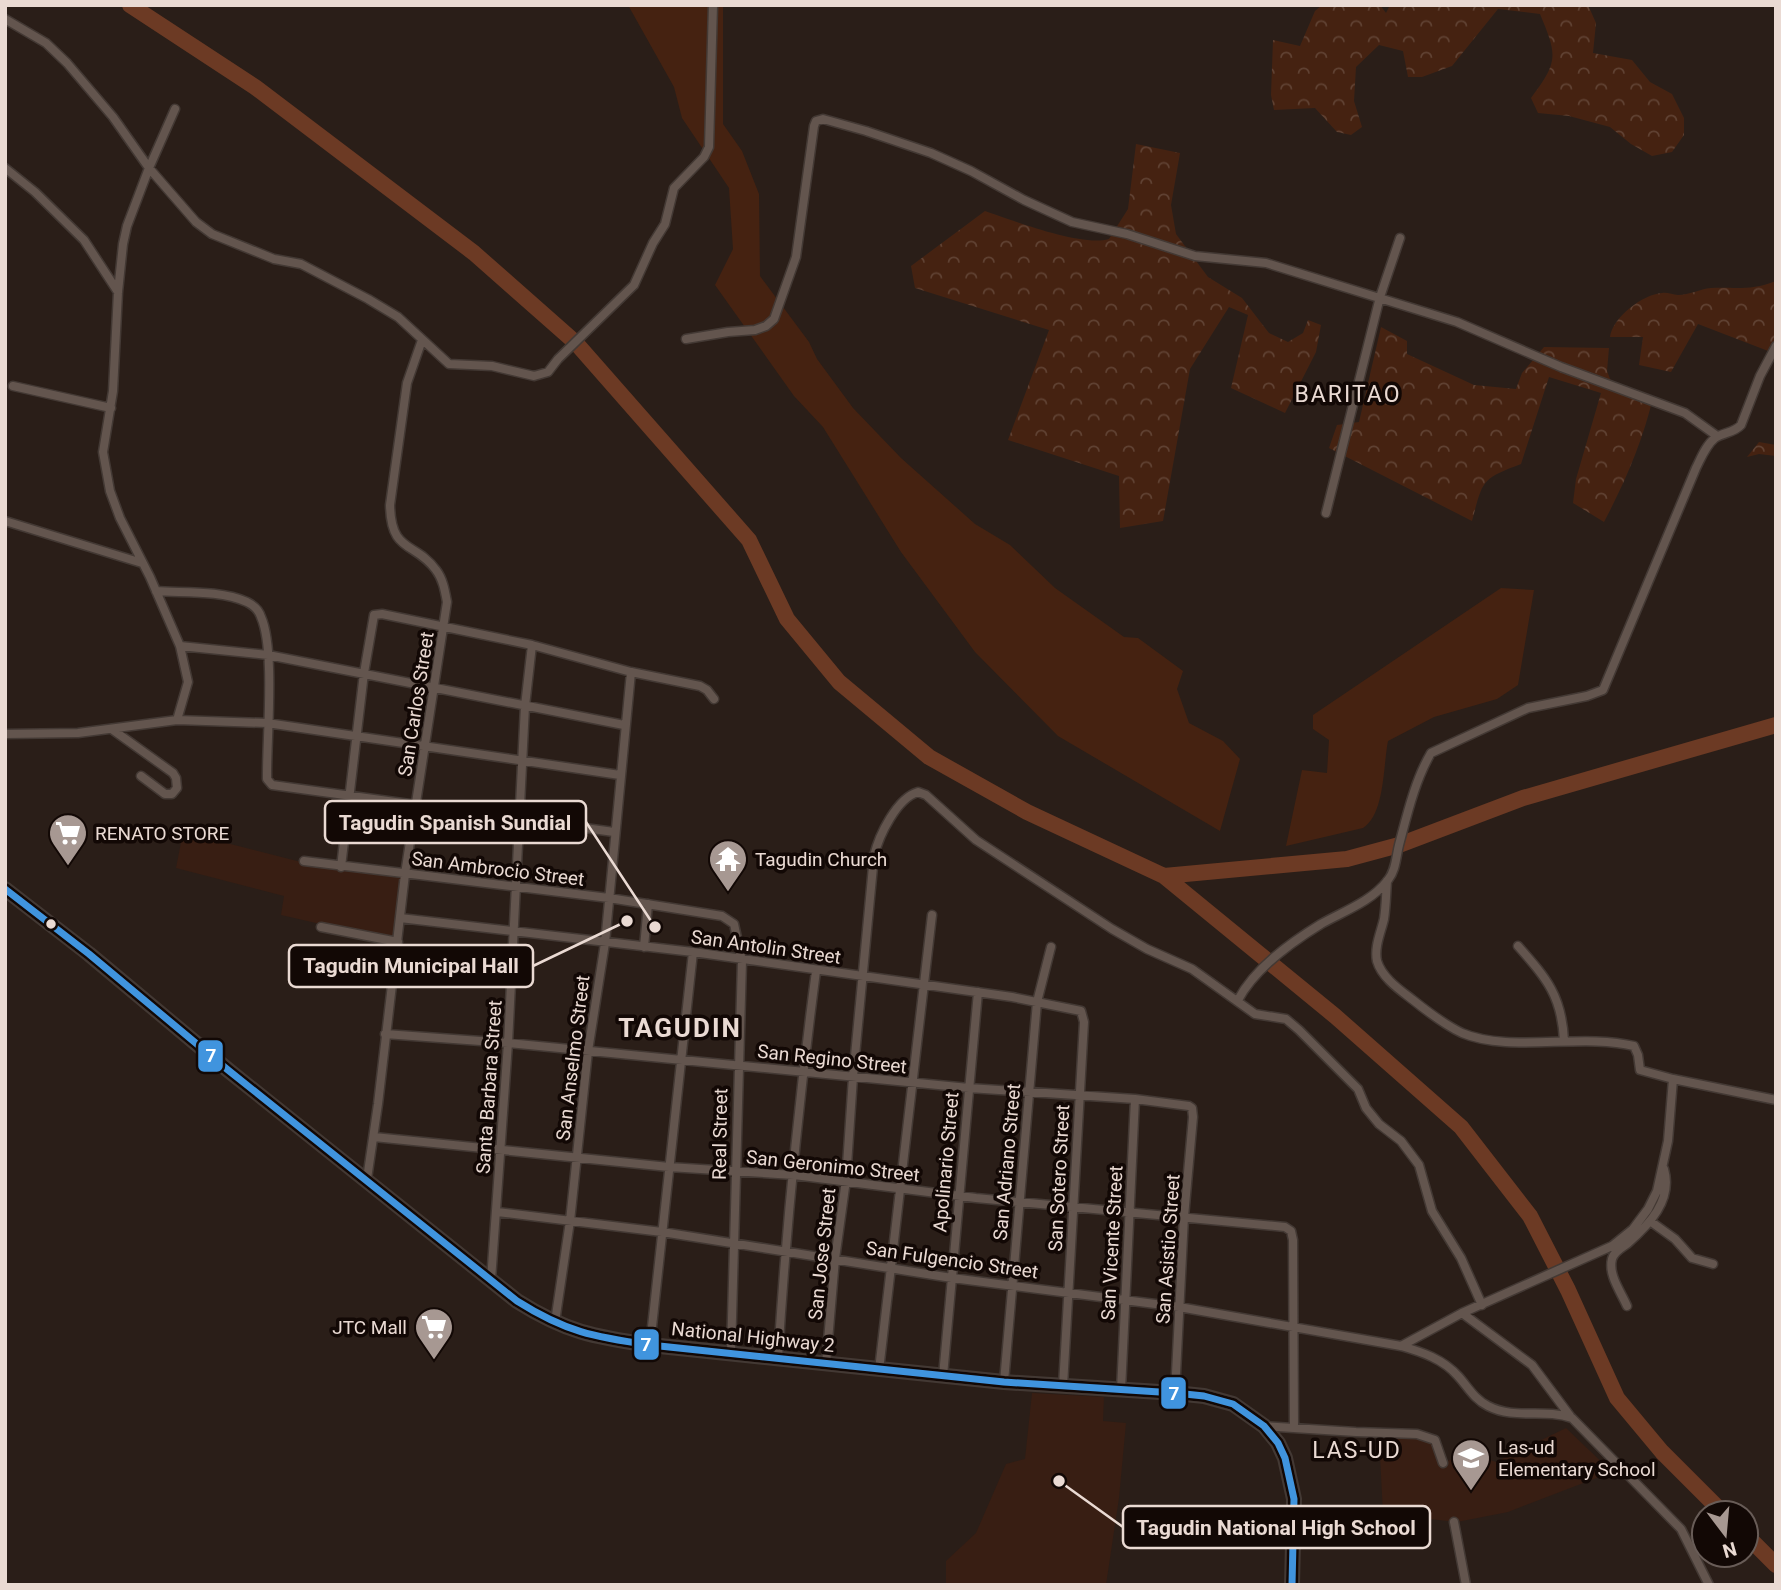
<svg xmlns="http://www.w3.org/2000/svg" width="1781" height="1590" viewBox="0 0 1781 1590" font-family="Roboto,sans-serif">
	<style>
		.built { fill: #381e13 }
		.grass { fill: #452211 }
		.forest { fill: url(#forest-crowns) }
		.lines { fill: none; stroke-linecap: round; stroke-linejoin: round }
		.river { stroke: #6c3a24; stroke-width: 16 }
		.minor-casing { stroke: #433934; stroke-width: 11 }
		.trunk-casing { stroke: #433934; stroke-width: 16 }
		.minor { stroke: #63554e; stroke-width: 8 }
		.trunk { stroke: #685852; stroke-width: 12 }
		.bus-1-casing { stroke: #120805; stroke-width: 12 }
		.bus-1 { stroke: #4094de; stroke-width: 7 }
		.bus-dot { fill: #eadad3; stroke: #120805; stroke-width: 2.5 }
		.labels { text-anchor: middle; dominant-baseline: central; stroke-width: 7; stroke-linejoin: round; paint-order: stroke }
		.street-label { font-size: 19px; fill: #eadad3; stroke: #120805 }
		.poi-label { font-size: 19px; fill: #eadad3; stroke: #120805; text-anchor: start }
		.quarter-label { font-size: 23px; letter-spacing: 2px; fill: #eadad3; stroke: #120805 }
		.district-label { font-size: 26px; font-weight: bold; letter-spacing: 2px; fill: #eadad3; stroke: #120805 }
		.leader { fill: none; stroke: #eadad3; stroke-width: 2.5 }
		.callout-dot { fill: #eadad3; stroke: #120805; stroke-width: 2.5 }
		.callout { fill: #120805; stroke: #eadad3; stroke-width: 2.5 }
		.callout-label { font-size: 21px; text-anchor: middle; font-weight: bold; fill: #eadad3 }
		.line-badge { stroke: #120805; stroke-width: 2.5 }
		.badge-label { font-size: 19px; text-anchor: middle; font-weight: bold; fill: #fff }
	</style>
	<defs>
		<pattern id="forest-crowns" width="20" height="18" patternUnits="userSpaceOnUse" patternTransform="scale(1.75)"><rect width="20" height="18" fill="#452211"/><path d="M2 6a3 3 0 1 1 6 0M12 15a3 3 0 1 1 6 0" fill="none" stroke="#604233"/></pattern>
	</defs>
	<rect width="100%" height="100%" fill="#2a1e18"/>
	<path class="built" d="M183,832L297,861L402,878L394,938L364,934L281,915L284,896L176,868Z
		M1032,1393L1104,1397L1103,1421L1126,1423L1119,1498L1106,1585H946V1561L976,1533L1006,1464L1025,1459Z
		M1566,1428L1612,1472L1508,1512L1457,1522L1383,1514L1379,1436L1406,1435L1434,1440L1441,1462L1475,1455L1496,1462Z"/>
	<path class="grass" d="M628,5H723V124L742,151L759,194L760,276L809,342L817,359L853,408L901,458L975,524L1010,545L1055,588L1124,637L1138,638L1183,671L1177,689L1189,723L1223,741L1240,759L1220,831L1058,736L975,652L901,552L823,427L794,396L715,285L733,249L729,188L682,118L674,87Z
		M1501,588L1534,590L1518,685L1497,699L1434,717L1388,741C1383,766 1385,814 1363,828L1286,846L1302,770L1327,773L1329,740L1313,729V715Z"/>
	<path class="forest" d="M1322,5H1380L1386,13L1390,5H1588L1596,23L1593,53L1632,60L1650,82L1672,94L1684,118V135L1672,152L1652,156L1631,144L1610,127L1569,116L1538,113L1531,98C1559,61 1557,55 1540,14L1498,9L1452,66L1422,77H1408L1403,51L1379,45L1356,67L1354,101L1362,127L1351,135L1337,132L1315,108L1274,110L1271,95L1273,40L1300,46L1315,11Z
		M1136,144L1180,153L1171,205L1176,234L1208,277L1242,298L1269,333L1288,342L1303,333L1308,320L1321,325L1316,352L1285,413L1231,388L1248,315L1229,307L1190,369L1163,521L1120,528L1119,476L1008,440L1049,330L915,288L911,266L985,211C1015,221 1081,247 1109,239L1128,209Z
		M1776,281V354L1698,324L1671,372L1639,365L1643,337H1610C1612,318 1643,294 1662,293C1667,292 1673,295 1678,295C1689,295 1700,289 1711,288C1737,287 1750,291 1776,281Z
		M1381,327L1407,341V354L1474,385L1516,389L1522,373L1544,347L1609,348L1607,371L1612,384L1653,397C1643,441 1625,482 1604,522L1573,503L1576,479L1601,393L1549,377L1521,464C1481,479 1483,480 1472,521L1329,448L1337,425L1359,422Z
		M1759,442L1776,445V456L1759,454L1747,457Z"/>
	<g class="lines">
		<path class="river" d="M130,5L255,87L474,253L576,343L749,540L787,619L839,682L929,757L1027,812L1164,876L1335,1016L1461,1127L1530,1216L1568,1290L1617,1398L1662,1452L1723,1513
			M1164,876L1347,859L1399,845L1523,798L1776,725
			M1746,1535L1776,1565"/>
		<defs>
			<path id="minor" d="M5,19L46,43L67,63L113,117L149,168L196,222L212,234L274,259L301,264L368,299L398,317L449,364L492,366L534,376L548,372L558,359L634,285L653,243L665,224L674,188L704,157L709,147L713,5
				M175,109L149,168L127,226L123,244L118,292L113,391L103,452L110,491L120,518L150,577L180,646L188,682L177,720
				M5,168L35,192L84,240L118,292
				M686,339L728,332L755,330L766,326L774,319L796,257L814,126L816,121L823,119L866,131L931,153L971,171L1024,200L1072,222L1127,234L1195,256L1266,263L1457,322L1561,367L1685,413L1717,436
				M13,386L111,408
				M1326,513L1380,297L1400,238
				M5,521L142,563
				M156,591C184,593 220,590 247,602C253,605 259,610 261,617C275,648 267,735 267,773V779L272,785L614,832
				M180,646L268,655L624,725
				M113,730L173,773L176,778L177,788L172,794H165L141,776
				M5,734L78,733L177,720L267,723L620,775
				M304,861L609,898L722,916L734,924L742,961L731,1353
				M341,867L364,673L374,615L382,614L532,645L631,672L700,686L707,690L714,699
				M1387,881C1386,894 1386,906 1384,919C1381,932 1374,947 1377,961C1382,978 1400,990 1413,1000C1428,1012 1445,1025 1462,1033C1509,1053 1582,1033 1634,1046L1638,1055L1640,1070L1673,1079
				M400,918L693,952L1012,997L1081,1011L1084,1022L1063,1386
				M321,927L398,942
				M1518,946C1547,979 1562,996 1564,1041
				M644,947L648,904
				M1238,1000C1255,968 1290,943 1321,924C1344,911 1371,902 1388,880C1396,870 1396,857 1399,845C1407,815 1415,780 1431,753L1528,708L1587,696L1603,690L1696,468C1701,458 1706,445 1715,438C1724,432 1734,433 1741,425L1760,376L1776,346
				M385,1034L508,1043L969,1088L1135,1099L1189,1106L1192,1108L1193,1117L1184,1217L1175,1393
				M374,1137L669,1167L794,1175L976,1198L1285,1227L1291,1231L1293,1240L1294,1427
				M367,1179L378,1104L405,874L447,602C445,591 443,579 436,570C415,541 391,554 390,505L407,383L422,340
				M497,1212L662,1232L952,1278L1179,1307L1401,1346C1422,1352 1443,1359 1458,1376C1468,1387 1474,1399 1488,1406C1515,1420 1544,1408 1572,1418L1681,1529L1709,1585
				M1650,1221L1675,1239L1692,1258L1713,1264
				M491,1280L508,1043L525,706L532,645
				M1627,1306C1621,1292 1608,1275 1612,1259C1614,1252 1621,1248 1627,1244C1649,1225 1673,1200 1664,1169
				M1462,1313L1532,1365L1570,1416
				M555,1322L570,1221L588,1051L605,943L631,672
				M650,1345L693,952
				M1401,1346L1462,1313L1612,1246L1633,1229L1648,1209L1657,1191L1668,1141L1673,1079L1776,1100
				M778,1358C786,1228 799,1099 816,971
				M826,1364L835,1259L846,1180L853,1077L874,856C879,835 897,798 918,792L926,795L976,840L1112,929L1147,949L1192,969L1255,1014L1286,1019L1299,1030L1358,1089L1366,1108L1379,1124L1401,1141L1419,1165L1432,1211L1461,1258L1482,1305
				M879,1370L932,915
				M943,1376L978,992
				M1004,1382L1037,1002L1051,947
				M1121,1390L1135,1099
				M1264,1426L1356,1432L1417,1434L1435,1440L1443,1463
				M1454,1522L1466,1585"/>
			<path id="trunk" d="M5,889L89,954L228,1070L517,1301C566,1332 594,1337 650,1345L1004,1382L1175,1393L1204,1396L1233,1404L1264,1426L1278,1443L1285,1458L1294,1499L1292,1585"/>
		</defs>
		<use href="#minor" class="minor-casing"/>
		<use href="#trunk" class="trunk-casing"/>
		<use href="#minor" class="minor"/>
		<use href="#trunk" class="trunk"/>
		<defs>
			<path id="bus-1" d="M5,889L89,954L228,1070L517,1301C566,1332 594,1337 650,1345L1004,1382L1175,1393L1204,1396L1233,1404L1264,1426L1278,1443L1285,1458L1294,1499L1292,1585"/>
		</defs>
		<use href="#bus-1" class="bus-1-casing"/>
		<use href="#bus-1" class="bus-1"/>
	</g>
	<defs>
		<symbol id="supermarket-pin" viewBox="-11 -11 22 30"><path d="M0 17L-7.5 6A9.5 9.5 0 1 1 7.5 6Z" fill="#a79892" stroke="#120805"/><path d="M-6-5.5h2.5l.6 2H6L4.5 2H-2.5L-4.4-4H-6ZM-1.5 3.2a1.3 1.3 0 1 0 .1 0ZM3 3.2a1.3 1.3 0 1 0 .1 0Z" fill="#fff"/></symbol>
		<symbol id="temple-pin" viewBox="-11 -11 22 30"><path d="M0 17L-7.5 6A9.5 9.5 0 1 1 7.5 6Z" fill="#a79892" stroke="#120805"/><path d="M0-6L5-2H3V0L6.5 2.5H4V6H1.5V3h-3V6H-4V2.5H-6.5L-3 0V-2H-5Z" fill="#fff"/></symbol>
		<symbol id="school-pin" viewBox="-11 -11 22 30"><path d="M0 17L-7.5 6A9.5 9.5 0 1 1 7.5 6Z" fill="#a79892" stroke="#120805"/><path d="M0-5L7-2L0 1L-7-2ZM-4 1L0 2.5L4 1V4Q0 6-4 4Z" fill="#fff"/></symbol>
	</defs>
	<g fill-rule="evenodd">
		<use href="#supermarket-pin" x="46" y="811" width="44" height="60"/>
		<use href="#temple-pin" x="706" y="837" width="44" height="60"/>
		<use href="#supermarket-pin" x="412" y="1305" width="44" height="60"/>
		<use href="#school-pin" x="1449" y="1436" width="44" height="60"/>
	</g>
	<circle class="bus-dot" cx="51" cy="924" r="6"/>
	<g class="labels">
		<g class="street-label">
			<text transform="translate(416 704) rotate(-81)">San Carlos Street</text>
			<text transform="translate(498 869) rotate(7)">San Ambrocio Street</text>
			<text transform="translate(766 947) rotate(8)">San Antolin Street</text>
			<text transform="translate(573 1058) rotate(-83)">San Anselmo Street</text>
			<text transform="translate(832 1059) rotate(6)">San Regino Street</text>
			<text transform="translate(489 1087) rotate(-86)">Santa Barbara Street</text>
			<text transform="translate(720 1134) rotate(-89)">Real Street</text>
			<text transform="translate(946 1162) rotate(-85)">Apolinario Street</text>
			<text transform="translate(1007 1162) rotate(-85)">San Adriano Street</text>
			<text transform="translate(833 1166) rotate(6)">San Geronimo Street</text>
			<text transform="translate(1059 1178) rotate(-87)">San Sotero Street</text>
			<text transform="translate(1112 1243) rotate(-87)">San Vicente Street</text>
			<text transform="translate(1168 1249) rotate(-86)">San Asistio Street</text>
			<text transform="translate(822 1254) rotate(-84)">San Jose Street</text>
			<text transform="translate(952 1260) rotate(8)">San Fulgencio Street</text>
			<text transform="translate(753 1337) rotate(6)">National Highway 2</text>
		</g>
		<g class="poi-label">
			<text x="95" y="833">RENATO STORE</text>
			<text x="755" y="859">Tagudin Church</text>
			<text x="407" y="1327" text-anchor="end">JTC Mall</text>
			<text x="1498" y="1447">Las-ud<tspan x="1498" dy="22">Elementary School</tspan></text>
		</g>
		<g class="quarter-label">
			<text x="1348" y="394">BARITAO</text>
			<text x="1357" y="1450">LAS-UD</text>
		</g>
		<g class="district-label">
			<text x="680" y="1028">TAGUDIN</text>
		</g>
	</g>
	<path class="leader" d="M655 927L586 822M627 921L533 966M1059 1481L1123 1527"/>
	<g class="callout-dot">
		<circle cx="655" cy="927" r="7"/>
		<circle cx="627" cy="921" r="7"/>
		<circle cx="1059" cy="1481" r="7"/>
	</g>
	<g class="callout">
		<rect x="325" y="801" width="261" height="42" rx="7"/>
		<rect x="289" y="945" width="244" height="42" rx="7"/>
		<rect x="1123" y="1506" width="307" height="42" rx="7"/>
	</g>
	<g class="callout-label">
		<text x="455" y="830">Tagudin Spanish Sundial</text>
		<text x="411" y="973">Tagudin Municipal Hall</text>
		<text x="1276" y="1535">Tagudin National High School</text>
	</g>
	<g class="line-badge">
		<rect x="197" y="1039" width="27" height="34" rx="7" fill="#4094de"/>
		<rect x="633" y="1328" width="27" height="33" rx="7" fill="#4094de"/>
		<rect x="1160" y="1376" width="27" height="34" rx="7" fill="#4094de"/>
	</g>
	<g class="badge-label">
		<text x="211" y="1062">7</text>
		<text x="646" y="1351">7</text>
		<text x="1174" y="1400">7</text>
	</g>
	<rect width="1781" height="1590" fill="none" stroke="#eadad3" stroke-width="14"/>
	<g transform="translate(1725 1534) rotate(164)"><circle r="33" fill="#120805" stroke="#685c57" stroke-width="2"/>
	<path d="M0-5L12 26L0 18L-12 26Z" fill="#a79892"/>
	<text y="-10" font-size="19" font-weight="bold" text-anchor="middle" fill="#eadad3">N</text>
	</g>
</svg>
